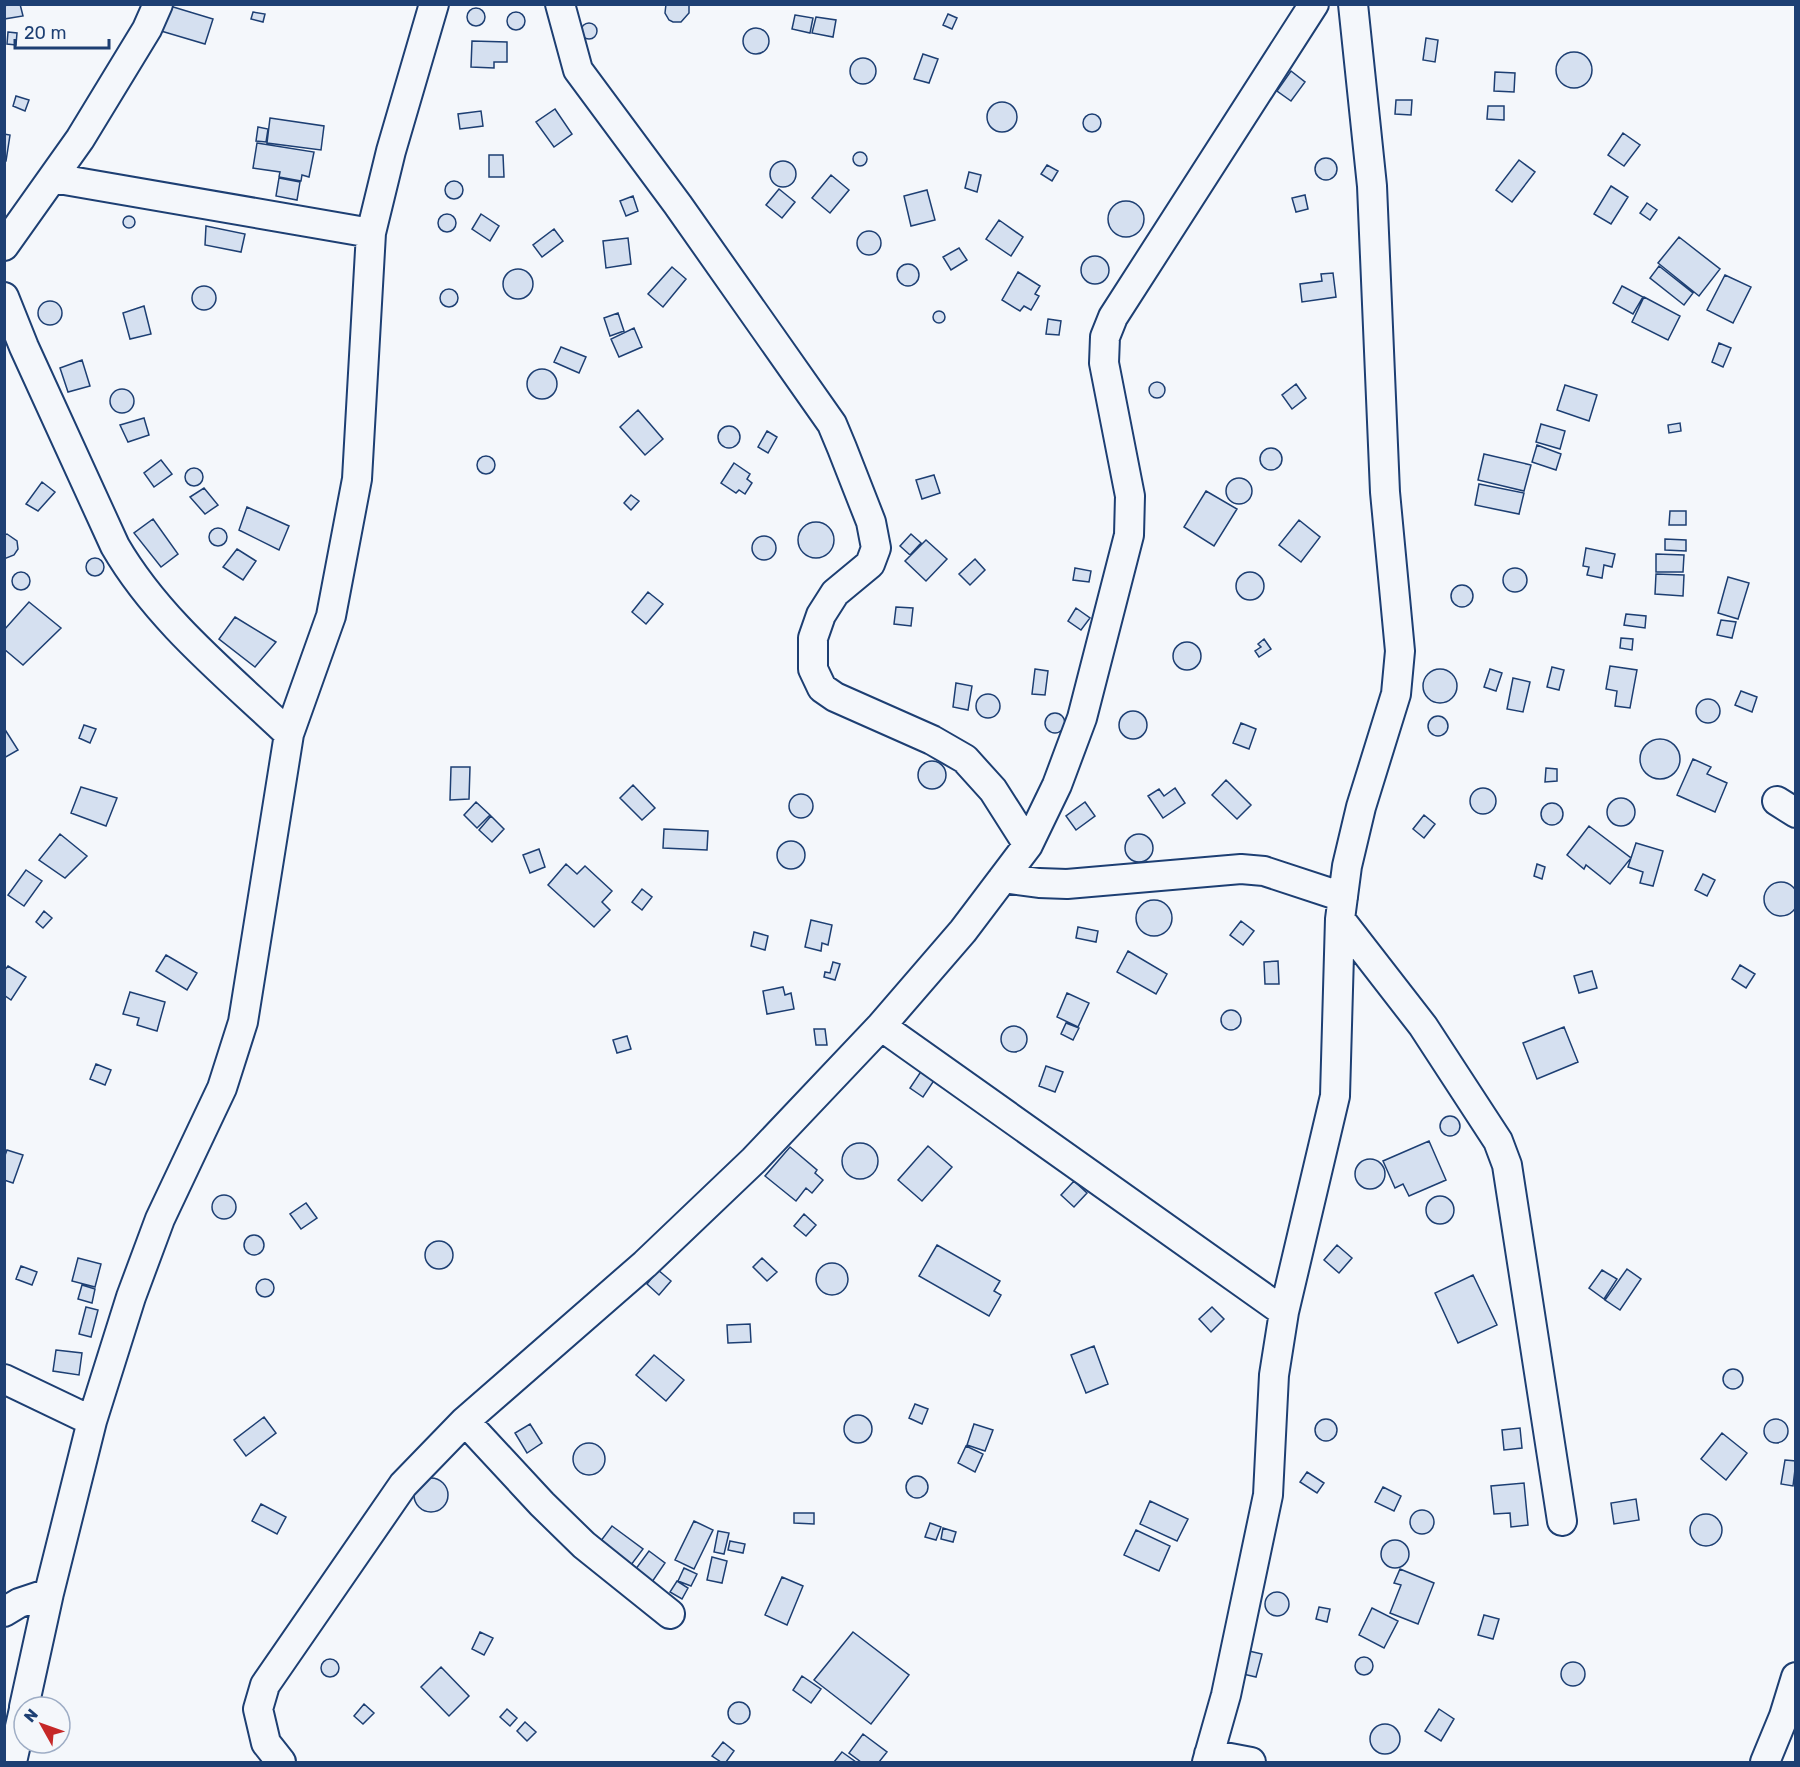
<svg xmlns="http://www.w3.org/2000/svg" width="1800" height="1767" viewBox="0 0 1800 1767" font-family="Rubik,sans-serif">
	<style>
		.building { fill: #d5e0f0; stroke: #1d3f73; stroke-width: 1.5 }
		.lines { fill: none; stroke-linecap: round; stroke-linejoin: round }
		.minor-casing { stroke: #1d3f73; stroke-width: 32 }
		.minor { stroke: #f4f7fb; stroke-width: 28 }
	</style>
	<rect width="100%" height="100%" fill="#f4f7fb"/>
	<path class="building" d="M11,4H20L23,16L4,19V6Z
		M666,4H689V13L681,22H673L669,20L665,13Z
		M170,6L213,19L205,44L161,31Z
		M467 17a9 9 0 1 1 18 0a9 9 0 1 1-18 0Z
		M253,12L265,14L263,22L251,19Z
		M507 21a9 9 0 1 1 18 0a9 9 0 1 1-18 0Z
		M948,14L957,18L952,29L943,25Z
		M795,15L813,18L810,33L792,29Z
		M816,17L836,20L833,37L812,33Z
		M581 31a8 8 0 1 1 16 0a8 8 0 1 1-16 0Z
		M743 41a13 13 0 1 1 26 0a13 13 0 1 1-26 0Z
		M8,32L17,33L16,45L7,44Z
		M1426,38L1438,40L1435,62L1423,60Z
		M472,41L507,42V62H494V68L471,67Z
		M1556 70a18 18 0 1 1 36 0a18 18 0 1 1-36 0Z
		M923,54L938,59L929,83L914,79Z
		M850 71a13 13 0 1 1 26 0a13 13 0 1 1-26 0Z
		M1291,71L1305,82L1291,101L1277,91Z
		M1495,72L1515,73L1514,92L1494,91Z
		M16,96L29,100L25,111L13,106Z
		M1396,100H1412L1411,115L1395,114Z
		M987 117a15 15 0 1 1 30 0a15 15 0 1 1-30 0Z
		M1488,106H1504V120L1487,119Z
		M555,109L572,134L554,147L536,122Z
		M481,111L483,126L460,129L458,114Z
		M1083 123a9 9 0 1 1 18 0a9 9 0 1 1-18 0Z
		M270,118L324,126L321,150L267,143Z
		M258,127L268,129L266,142L256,141Z
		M1623,133L1640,145L1624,166L1608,155Z
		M4,134L10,135L6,161H4Z
		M257,143L314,152L309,177L302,175L301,181L279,177L280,172L253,168Z
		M853 159a7 7 0 1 1 14 0a7 7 0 1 1-14 0Z
		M489,155H503L504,177H489Z
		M1315 169a11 11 0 1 1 22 0a11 11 0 1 1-22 0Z
		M1519,160L1535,172L1512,202L1496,190Z
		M770 174a13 13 0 1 1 26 0a13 13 0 1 1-26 0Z
		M1047,165L1058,171L1052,181L1041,174Z
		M969,172L981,175L977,192L965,188Z
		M831,175L849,190L830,213L812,198Z
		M279,178L300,182L297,200L276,196Z
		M445 190a9 9 0 1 1 18 0a9 9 0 1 1-18 0Z
		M1611,186L1628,197L1611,224L1594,214Z
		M779,189L795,202L782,218L766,205Z
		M927,190L935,220L911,226L904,196Z
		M1305,195L1308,209L1296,212L1292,198Z
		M633,196L638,211L626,216L620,201Z
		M1108 219a18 18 0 1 1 36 0a18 18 0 1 1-36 0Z
		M1647,203L1657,210L1650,220L1640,213Z
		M481,214L499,226L490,241L472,229Z
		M438 223a9 9 0 1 1 18 0a9 9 0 1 1-18 0Z
		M123 222a6 6 0 1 1 12 0a6 6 0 1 1-12 0Z
		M999,220L1023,237L1011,256L986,239Z
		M206,226L245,234L241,252L205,245Z
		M554,229L563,241L542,257L533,245Z
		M857 243a12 12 0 1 1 24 0a12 12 0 1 1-24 0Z
		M1679,237L1720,269L1699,296L1658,263Z
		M628,238L631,264L606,268L603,241Z
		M959,248L967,260L951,270L943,257Z
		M1081 270a14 14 0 1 1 28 0a14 14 0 1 1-28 0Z
		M897 275a11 11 0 1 1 22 0a11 11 0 1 1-22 0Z
		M1659,266L1693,293L1684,305L1650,278Z
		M672,267L686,279L663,307L648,294Z
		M503 284a15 15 0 1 1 30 0a15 15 0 1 1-30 0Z
		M1018,272L1040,286L1035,294L1039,296L1031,310L1024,306L1020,311L1002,300Z
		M1333,273L1336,297L1302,302L1300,284L1322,281L1321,274Z
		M1725,275L1751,287L1733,323L1707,310Z
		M1622,286L1643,297L1633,314L1613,303Z
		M192 298a12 12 0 1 1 24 0a12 12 0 1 1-24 0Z
		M440 298a9 9 0 1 1 18 0a9 9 0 1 1-18 0Z
		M1644,297L1680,316L1668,340L1632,322Z
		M38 313a12 12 0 1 1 24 0a12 12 0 1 1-24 0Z
		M144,306L151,334L130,339L123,313Z
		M933 317a6 6 0 1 1 12 0a6 6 0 1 1-12 0Z
		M618,313L624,331L610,336L604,318Z
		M1048,319L1061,321L1059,335L1046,334Z
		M634,328L642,347L619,357L611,339Z
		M1719,343L1731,348L1723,367L1712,362Z
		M561,347L586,357L579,373L554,362Z
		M82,360L90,386L68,392L60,368Z
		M527 384a15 15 0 1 1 30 0a15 15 0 1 1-30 0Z
		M1149 390a8 8 0 1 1 16 0a8 8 0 1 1-16 0Z
		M1296,384L1306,398L1292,409L1282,395Z
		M1565,385L1597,395L1589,421L1557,410Z
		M110 401a12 12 0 1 1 24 0a12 12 0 1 1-24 0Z
		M638,410L663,439L645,455L620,427Z
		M144,418L149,435L128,442L120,425Z
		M1680,423L1681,431L1669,433L1668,425Z
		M1541,424L1565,431L1560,449L1536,442Z
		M718 437a11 11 0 1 1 22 0a11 11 0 1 1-22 0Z
		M767,431L777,437L768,453L758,447Z
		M1537,445L1561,454L1556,470L1532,462Z
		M1260 459a11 11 0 1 1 22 0a11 11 0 1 1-22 0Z
		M1484,454L1531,465L1524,491L1478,480Z
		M477 465a9 9 0 1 1 18 0a9 9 0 1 1-18 0Z
		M161,460L172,474L154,487L144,473Z
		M734,463L750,474L747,479L752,483L745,494L739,490L736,493L721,483Z
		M185 477a9 9 0 1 1 18 0a9 9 0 1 1-18 0Z
		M934,475L940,493L922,499L916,480Z
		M1226 491a13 13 0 1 1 26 0a13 13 0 1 1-26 0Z
		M42,482L55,492L38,511L26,504Z
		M1479,484L1524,493L1519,514L1475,505Z
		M204,488L218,505L205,514L190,497Z
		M1206,491L1237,509L1214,546L1184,527Z
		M631,495L639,501L631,510L624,503Z
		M247,507L289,526L279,550L239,530Z
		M1670,511H1686V525H1669Z
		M153,519L178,554L161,567L134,533Z
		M1299,520L1320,537L1301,562L1279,545Z
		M798 540a18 18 0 1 1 36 0a18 18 0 1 1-36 0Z
		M209 537a9 9 0 1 1 18 0a9 9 0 1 1-18 0Z
		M7,534L17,541L18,549L14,555L4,559V535Z
		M911,534L921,543L910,555L900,546Z
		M752 548a12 12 0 1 1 24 0a12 12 0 1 1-24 0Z
		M1665,539L1686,540V551L1665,550Z
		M926,540L947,559L926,581L905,561Z
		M1586,548L1615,554L1612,567L1604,565L1602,578L1587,575L1589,567L1583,566Z
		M237,549L256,561L243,580L223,567Z
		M1656,554L1684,555L1683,572H1656Z
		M86 567a9 9 0 1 1 18 0a9 9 0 1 1-18 0Z
		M975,559L985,570L970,585L959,574Z
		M1503 580a12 12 0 1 1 24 0a12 12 0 1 1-24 0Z
		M1075,568L1091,571L1089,582L1073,580Z
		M1236 586a14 14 0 1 1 28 0a14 14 0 1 1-28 0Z
		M12 581a9 9 0 1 1 18 0a9 9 0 1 1-18 0Z
		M1656,574L1684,575L1683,596L1655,594Z
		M1728,577L1749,583L1738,619L1718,613Z
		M1451 596a11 11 0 1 1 22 0a11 11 0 1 1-22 0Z
		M648,592L663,604L646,624L632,612Z
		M29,602L61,628L23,665L4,649V630Z
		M896,607L913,608L911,626L894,624Z
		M1076,608L1090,618L1081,630L1068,621Z
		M1626,614L1646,616L1645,628L1624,625Z
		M235,617L276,642L255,667L219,639Z
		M1721,620L1736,622L1732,638L1717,635Z
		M1621,638L1633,639L1632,650L1620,648Z
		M1264,639L1271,649L1259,657L1255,651L1261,647L1258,644Z
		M1173 656a14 14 0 1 1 28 0a14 14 0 1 1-28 0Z
		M1610,666L1637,670L1630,708L1615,706L1617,691L1606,689Z
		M1552,667L1564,670L1559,690L1547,687Z
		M1035,669L1048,671L1045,695L1032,694Z
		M1490,669L1502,673L1496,691L1484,687Z
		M1423 686a17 17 0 1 1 34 0a17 17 0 1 1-34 0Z
		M1513,678L1530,682L1523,712L1507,709Z
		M956,683L972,686L968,710L953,707Z
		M1741,691L1757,697L1752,712L1735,705Z
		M976 706a12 12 0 1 1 24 0a12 12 0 1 1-24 0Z
		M1696 711a12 12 0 1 1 24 0a12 12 0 1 1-24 0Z
		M1119 725a14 14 0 1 1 28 0a14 14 0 1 1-28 0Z
		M1045 723a10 10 0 1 1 20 0a10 10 0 1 1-20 0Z
		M1428 726a10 10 0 1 1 20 0a10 10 0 1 1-20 0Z
		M1241,723L1256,729L1249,749L1233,743Z
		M84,725L96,729L90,743L79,738Z
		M4,728L18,750L4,758Z
		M1640 759a20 20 0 1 1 40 0a20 20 0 1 1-40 0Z
		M1693,759L1711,767L1707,774L1727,783L1715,812L1677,795Z
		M918 775a14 14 0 1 1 28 0a14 14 0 1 1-28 0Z
		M451,767H470L469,799L450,800Z
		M1546,768L1557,769V781L1545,782Z
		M1226,780L1251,805L1237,819L1212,795Z
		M633,785L655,808L642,820L620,798Z
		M81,787L117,798L106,826L71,813Z
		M1470 801a13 13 0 1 1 26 0a13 13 0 1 1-26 0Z
		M1175,788L1185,803L1163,818L1148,796L1159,789L1164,796Z
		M789 806a12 12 0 1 1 24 0a12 12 0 1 1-24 0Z
		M1607 812a14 14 0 1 1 28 0a14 14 0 1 1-28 0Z
		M476,802L490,815L477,828L464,815Z
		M1085,802L1095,816L1076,830L1066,816Z
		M1541 814a11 11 0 1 1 22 0a11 11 0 1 1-22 0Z
		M1424,815L1435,824L1424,838L1413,829Z
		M491,816L504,829L492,842L479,830Z
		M1589,826L1631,858L1610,884L1586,865L1584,869L1567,855Z
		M664,829L708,831L707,850L663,848Z
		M60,834L87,856L65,878L39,860Z
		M1125 848a14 14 0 1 1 28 0a14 14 0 1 1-28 0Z
		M777 855a14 14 0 1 1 28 0a14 14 0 1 1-28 0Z
		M1636,843L1663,851L1653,886L1640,883L1643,872L1628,867Z
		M539,849L545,867L530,873L523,855Z
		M566,864L577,874L585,866L612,891L602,902L610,910L594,927L548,885Z
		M1537,864L1545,867L1542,879L1534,876Z
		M26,870L42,881L24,906L8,895Z
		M1703,874L1715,880L1707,896L1695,890Z
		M1764 899a17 17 0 1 1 34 0a17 17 0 1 1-34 0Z
		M642,889L652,897L642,910L632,902Z
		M1136 918a18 18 0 1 1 36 0a18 18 0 1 1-36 0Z
		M44,911L52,918L43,928L36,922Z
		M811,920L832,925L828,945L822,943L821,951L805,947Z
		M1241,921L1254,931L1243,945L1230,935Z
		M1078,927L1098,931L1096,942L1076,938Z
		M754,932L768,936L765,950L751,946Z
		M1128,951L1167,974L1156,994L1117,972Z
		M166,955L197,973L187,990L156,971Z
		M1278,961L1279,984H1265L1264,962Z
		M833,962L840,964L835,980L824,977L825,972L830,973Z
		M1740,965L1755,974L1746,988L1732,979Z
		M8,966L26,977L11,1000L4,995V971Z
		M1592,971L1597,988L1579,993L1574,976Z
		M783,987L785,995L791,993L794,1009L767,1014L763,991Z
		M130,992L165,1002L157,1031L137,1025L139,1018L123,1014Z
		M1067,993L1089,1003L1078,1027L1057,1017Z
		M1221 1020a10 10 0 1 1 20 0a10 10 0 1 1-20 0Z
		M1066,1023L1079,1028L1073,1040L1061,1034Z
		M1001 1039a13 13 0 1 1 26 0a13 13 0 1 1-26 0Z
		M1564,1027L1578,1062L1537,1079L1523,1043Z
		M814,1029H825L827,1045H816Z
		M627,1036L631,1049L617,1053L613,1040Z
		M96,1064L111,1070L105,1085L90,1079Z
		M1046,1066L1063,1072L1055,1092L1039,1086Z
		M922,1070L935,1079L923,1097L910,1088Z
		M1440 1126a10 10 0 1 1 20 0a10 10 0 1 1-20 0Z
		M1429,1141L1446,1180L1409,1196L1403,1184L1395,1188L1383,1161Z
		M842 1161a18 18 0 1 1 36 0a18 18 0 1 1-36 0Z
		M928,1146L952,1167L922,1201L898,1180Z
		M790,1147L817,1170L815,1173L823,1180L812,1193L806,1188L796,1201L765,1176Z
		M7,1150L23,1155L13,1183L4,1180V1158Z
		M1355 1174a15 15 0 1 1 30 0a15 15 0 1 1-30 0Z
		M1074,1181L1087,1193L1074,1207L1061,1195Z
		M212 1207a12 12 0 1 1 24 0a12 12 0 1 1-24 0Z
		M1426 1210a14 14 0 1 1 28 0a14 14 0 1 1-28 0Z
		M306,1203L317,1218L301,1229L290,1214Z
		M804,1214L816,1225L806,1236L794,1226Z
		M244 1245a10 10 0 1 1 20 0a10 10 0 1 1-20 0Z
		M425 1255a14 14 0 1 1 28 0a14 14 0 1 1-28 0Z
		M937,1245L1000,1281L994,1291L1001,1295L989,1316L919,1276Z
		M1337,1245L1352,1258L1339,1273L1324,1260Z
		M78,1258L101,1264L95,1287L72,1281Z
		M762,1258L777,1272L767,1281L753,1267Z
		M816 1279a16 16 0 1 1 32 0a16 16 0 1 1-32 0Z
		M21,1266L37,1272L32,1285L16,1279Z
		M1627,1269L1641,1279L1620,1310L1605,1300Z
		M658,1270L671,1281L659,1295L647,1284Z
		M1602,1270L1617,1279L1604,1299L1589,1288Z
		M1473,1275L1497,1325L1458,1343L1435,1293Z
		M256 1288a9 9 0 1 1 18 0a9 9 0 1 1-18 0Z
		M82,1285L95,1289L92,1303L78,1299Z
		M86,1307L98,1310L91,1337L79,1334Z
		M1212,1307L1224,1319L1211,1332L1199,1319Z
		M750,1324L751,1342L728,1343L727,1325Z
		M1094,1346L1108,1384L1086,1393L1071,1355Z
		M56,1350L82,1353L79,1375L53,1371Z
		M654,1355L684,1380L666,1401L636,1375Z
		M1723 1379a10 10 0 1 1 20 0a10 10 0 1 1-20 0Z
		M915,1404L928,1409L922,1424L909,1418Z
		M844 1429a14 14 0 1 1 28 0a14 14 0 1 1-28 0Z
		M264,1417L276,1433L246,1456L234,1440Z
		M1764 1431a12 12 0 1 1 24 0a12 12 0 1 1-24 0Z
		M1315 1430a11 11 0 1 1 22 0a11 11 0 1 1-22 0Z
		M530,1424L542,1443L527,1453L515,1433Z
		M974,1424L993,1430L985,1451L967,1445Z
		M1520,1428L1522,1448L1504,1450L1502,1430Z
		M1722,1433L1747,1453L1726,1480L1701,1459Z
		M573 1459a16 16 0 1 1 32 0a16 16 0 1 1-32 0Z
		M966,1446L983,1454L975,1472L958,1463Z
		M1785,1460L1796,1461L1793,1486L1781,1484Z
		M1307,1472L1324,1483L1317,1493L1300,1482Z
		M906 1487a11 11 0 1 1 22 0a11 11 0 1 1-22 0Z
		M414 1495a17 17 0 1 1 34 0a17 17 0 1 1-34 0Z
		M1524,1483L1528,1525L1511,1527L1510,1513L1494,1514L1491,1486Z
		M1383,1487L1401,1496L1394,1511L1375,1502Z
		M1636,1499L1639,1520L1614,1524L1611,1503Z
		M1150,1501L1188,1519L1177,1541L1140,1524Z
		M261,1504L286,1517L277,1534L252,1521Z
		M1410 1522a12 12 0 1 1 24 0a12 12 0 1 1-24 0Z
		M794,1513H814V1524L794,1523Z
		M1690 1530a16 16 0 1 1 32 0a16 16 0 1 1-32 0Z
		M694,1521L713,1530L694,1569L675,1560Z
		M930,1523L941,1527L936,1540L925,1537Z
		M612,1526L643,1549L631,1565L600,1542Z
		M943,1528L956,1532L953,1542L941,1539Z
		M1136,1530L1170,1546L1159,1571L1124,1555Z
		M718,1531L729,1533L724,1554L714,1552Z
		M1381 1554a14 14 0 1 1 28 0a14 14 0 1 1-28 0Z
		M730,1541L745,1544L743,1553L728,1550Z
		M649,1551L665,1563L652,1582L635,1570Z
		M712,1557L727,1561L722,1583L707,1580Z
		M684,1568L697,1574L691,1586L678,1581Z
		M1400,1569L1434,1583L1418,1624L1390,1613L1401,1585L1394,1583Z
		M782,1577L803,1586L787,1625L765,1615Z
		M677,1581L688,1588L682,1599L670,1592Z
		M1265 1604a12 12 0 1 1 24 0a12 12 0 1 1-24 0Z
		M1319,1607L1330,1609L1327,1622L1316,1619Z
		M1372,1608L1398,1621L1384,1648L1359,1635Z
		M1484,1615L1499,1619L1493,1639L1478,1635Z
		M480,1632L493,1638L484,1655L472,1649Z
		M853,1632L909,1675L871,1724L814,1680Z
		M1249,1651L1262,1654L1256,1677L1243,1674Z
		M1355 1666a9 9 0 1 1 18 0a9 9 0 1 1-18 0Z
		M321 1668a9 9 0 1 1 18 0a9 9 0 1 1-18 0Z
		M1561 1674a12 12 0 1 1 24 0a12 12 0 1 1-24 0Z
		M441,1667L469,1696L449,1716L421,1687Z
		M802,1676L821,1689L811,1703L793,1690Z
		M728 1713a11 11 0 1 1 22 0a11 11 0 1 1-22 0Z
		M364,1704L374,1713L363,1724L354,1716Z
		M507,1709L517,1718L510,1726L500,1717Z
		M1439,1709L1454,1719L1441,1741L1425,1731Z
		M525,1722L536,1732L527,1741L517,1731Z
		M1370 1739a15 15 0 1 1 30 0a15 15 0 1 1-30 0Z
		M863,1734L887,1752L879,1762H861L849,1753Z
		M723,1742L734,1751L726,1762H721L712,1756Z
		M842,1752L856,1762H834Z"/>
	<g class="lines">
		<defs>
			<path id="minor" d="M560,4L578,70L678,205L832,424L842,448L871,522L876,548L870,564L835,593L821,615L813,638V669L822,688L835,697L932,740L965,759L993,790L1028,845
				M53,178L371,233
				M4,246L80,139L147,29L158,4
				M4,297L24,347L115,546C158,620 227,675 289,734
				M1777,801L1796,813
				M1003,878L1039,883L1067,884L1241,869L1264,871L1343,897
				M1340,919L1423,1026L1498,1141L1507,1165L1562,1521
				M881,1026L1284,1312
				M4,1379L92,1421
				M465,1421L542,1504L584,1545L670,1614
				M4,1612L19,1603L49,1593
				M24,1707L49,1593L92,1421L131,1297L160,1219L222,1088L243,1022L289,734L331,616L357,479L371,233L391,151L434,4
				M1209,1754L1251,1762
				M12,1762L24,1709
				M281,1762L266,1743L258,1709L265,1685L403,1485L465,1421L645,1264L754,1160L881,1026L963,931L1028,845L1057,785L1082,718L1129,535L1130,496L1104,363L1105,337L1113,317L1314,4
				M1207,1762L1226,1695L1268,1495L1274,1375L1284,1312L1335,1096L1340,919L1347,866L1361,807L1396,694L1400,651L1385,492L1372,186L1353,4
				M1765,1762L1784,1716L1796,1677"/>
		</defs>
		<use href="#minor" class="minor-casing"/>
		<use href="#minor" class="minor"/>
	</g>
	<rect width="1800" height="1767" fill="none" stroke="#1d3f73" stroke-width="12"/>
	<g transform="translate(42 1725) rotate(310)"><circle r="28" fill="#f4f7fb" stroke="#9eadc5" stroke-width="1.5"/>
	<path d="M0-4.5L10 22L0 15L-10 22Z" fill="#c62828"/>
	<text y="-9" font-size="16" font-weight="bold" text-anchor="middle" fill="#1d3f73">N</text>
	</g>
	<path d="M15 39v9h94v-9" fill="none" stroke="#1d3f73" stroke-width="3"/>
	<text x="24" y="39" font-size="18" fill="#1d3f73" stroke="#f4f7fb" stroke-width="4.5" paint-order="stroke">20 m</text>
</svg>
